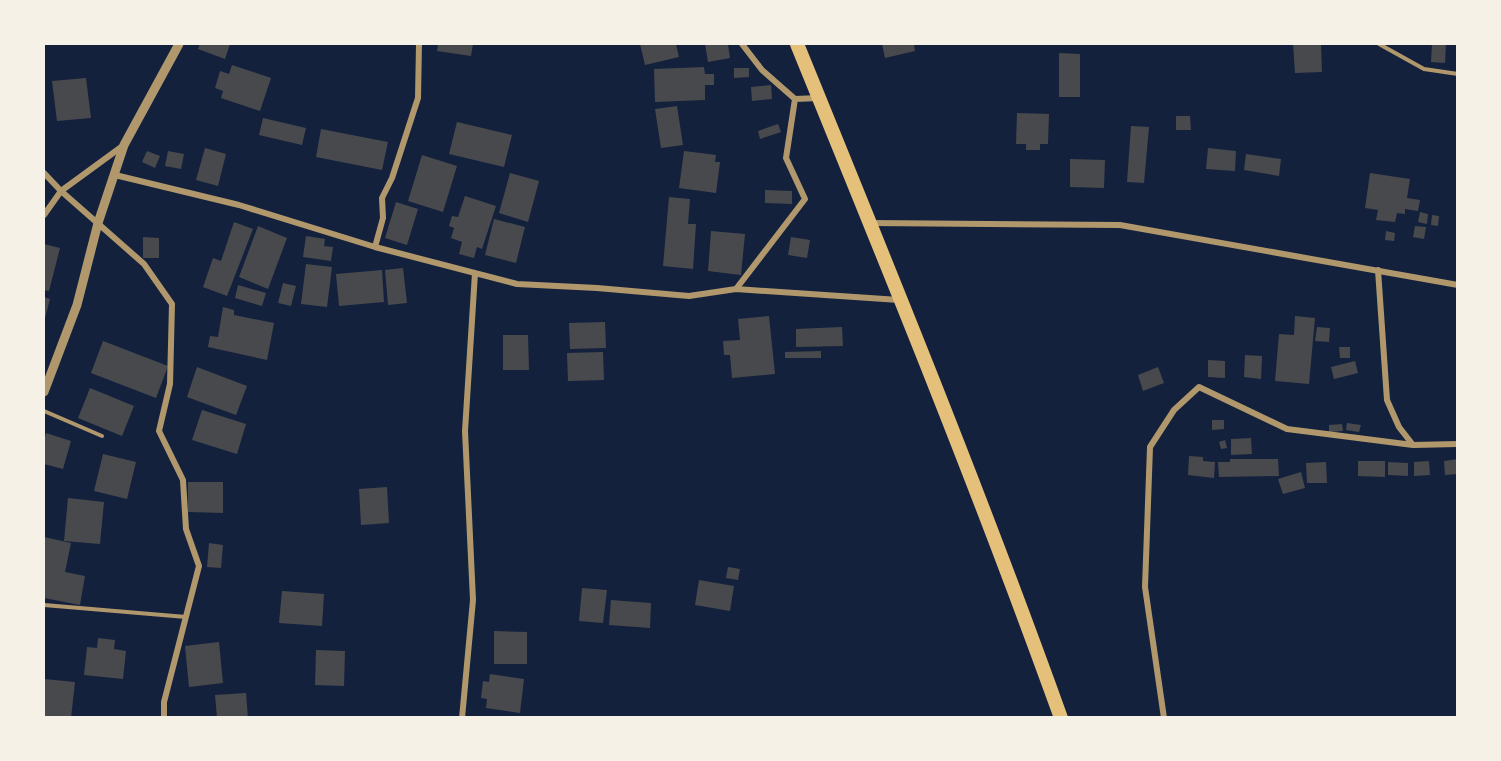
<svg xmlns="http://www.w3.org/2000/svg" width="1501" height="761" viewBox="0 0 1501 761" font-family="'Fira Sans Condensed',sans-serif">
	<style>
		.building { fill: #48494c }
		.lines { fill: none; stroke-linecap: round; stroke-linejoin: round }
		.service { stroke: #b1986c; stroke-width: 4 }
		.minor { stroke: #b1986c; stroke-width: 6 }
		.tertiary { stroke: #b1986c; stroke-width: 9 }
		.trunk { stroke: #e5c07b; stroke-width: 14 }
	</style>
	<rect width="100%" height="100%" fill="#14213d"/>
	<path class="building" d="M200,44H230L225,59L198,49Z
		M438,44H473L471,56L437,51Z
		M640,44H676L679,57L645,65Z
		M705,44H728L730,58L708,62Z
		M882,44H914L915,51L885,58Z
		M1293,44H1321L1322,72L1295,73Z
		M1432,44H1446L1445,63L1431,62Z
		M1059,53L1080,54V97H1059Z
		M232,65L271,78L260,111L221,98L223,91L215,88L220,71L229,74Z
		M704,67L705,74H714V85H705V100L655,102L654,69Z
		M734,68H749V77L734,78Z
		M86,78L91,118L57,121L52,81Z
		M771,85L772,99L752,101L751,87Z
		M677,106L683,145L661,148L655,109Z
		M1017,113L1049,114L1048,144H1040V150H1026V144H1016Z
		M1176,116H1190L1191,130H1176Z
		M263,118L306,128L302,145L259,135Z
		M457,122L512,135L504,167L449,154Z
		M778,124L781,132L760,139L758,131Z
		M1131,126L1149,127L1144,183L1127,182Z
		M321,129L388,142L382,170L316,157Z
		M205,148L226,154L218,186L196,180Z
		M1208,148L1236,151L1235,171L1206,169Z
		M147,151L160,156L155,168L142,162Z
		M168,151L184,154L181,169L165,166Z
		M684,151L716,155L715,162H720L716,193L679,188Z
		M1246,154L1281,159L1279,176L1244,170Z
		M422,155L457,166L443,212L408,201Z
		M1070,159L1105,160L1104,188L1070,187Z
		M510,173L539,181L528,222L499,213Z
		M1370,173L1410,179L1407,198L1420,200L1418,211L1405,209V214L1397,213L1395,222L1376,220L1378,210L1365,208Z
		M765,190L792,191V204L765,203Z
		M465,196L496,206L482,249L477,247L474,258L459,254L462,242L451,238L454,228L449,226L452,216L458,217Z
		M669,197L690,199L688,224H696L693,269L663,266Z
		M396,202L418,209L407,245L385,238Z
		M1420,212L1428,214L1427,224L1418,222Z
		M1432,215L1439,216L1438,226L1431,225Z
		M494,219L525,227L516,263L485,255Z
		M234,222L253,229L227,296L203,287L213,258L221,261Z
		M258,226L287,238L268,289L239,277Z
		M1415,226L1426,227L1424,239L1413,237Z
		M711,231L745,234L741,275L708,271Z
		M1386,231L1395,233L1394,241L1385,240Z
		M306,236L325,239L324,246L333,247L331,261L303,257Z
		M143,237L159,238V258H143Z
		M791,237L810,240L807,258L788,255Z
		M44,244L60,248L49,291L44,290Z
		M306,264L332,267L327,307L301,304Z
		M403,268L407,303L388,305L385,270Z
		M382,270L384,302L339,306L336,274Z
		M283,283L296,286L291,306L278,303Z
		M238,285L266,293L262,306L235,298Z
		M44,297L50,299L44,322Z
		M223,307L234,310V315L274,323L267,360L208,347L210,336L218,337Z
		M769,316L775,374L732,378L730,355H724L723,341L740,340L738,319Z
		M1295,316L1315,318L1309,384L1275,381L1279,334L1294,335Z
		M605,322L606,348L570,349L569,323Z
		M842,327L843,346L796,347V329Z
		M1317,327L1330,328L1329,342L1315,341Z
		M503,335H528L529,370H503Z
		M103,341L168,366L156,398L91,373Z
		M1339,347H1350V358H1340Z
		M821,351V358H785V352Z
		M603,352L604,380L568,381L567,353Z
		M1245,355L1262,356L1261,379L1244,377Z
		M1208,360L1225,361V378L1208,377Z
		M1355,361L1358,373L1334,379L1331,367Z
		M197,367L247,386L236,415L187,397Z
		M1158,367L1164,383L1143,391L1138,375Z
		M90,388L134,406L122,436L78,418Z
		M202,410L246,424L237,454L192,440Z
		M1212,420H1224V429L1212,430Z
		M1347,423L1361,425L1359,432L1346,430Z
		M1342,424L1343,431L1329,432V425Z
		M46,433L71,441L63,469L44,464V441Z
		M1251,438L1252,454L1231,455V439Z
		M1225,440L1227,448L1221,449L1219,442Z
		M103,454L136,462L127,499L94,491Z
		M1189,456L1203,457V461L1215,462L1214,478L1188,475Z
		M1230,459H1278L1279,476L1219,477L1218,462H1230Z
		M1458,459V474L1445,475L1444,461Z
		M1358,461H1385V477L1358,476Z
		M1429,461L1430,475L1414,476V462Z
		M1326,462L1327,483H1307L1306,463Z
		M1388,462L1408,463V476L1388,475Z
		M1301,472L1305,488L1283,494L1278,479Z
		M188,482H223V513L188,512Z
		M387,487L389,523L361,525L359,489Z
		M68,498L104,502L100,544L64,541Z
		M44,537L71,543L65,572L85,576L80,605L44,598Z
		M209,543L223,545L221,568L207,567Z
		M728,567L740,569L738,580L726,578Z
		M699,580L734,586L730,611L695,605Z
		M582,588L607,590L603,623L579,621Z
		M282,591L324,594L322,626L279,623Z
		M611,600L651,603L650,628L609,625Z
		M494,631L527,632V664H494Z
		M98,638L115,640L114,649L126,651L123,679L84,675L87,647L97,648Z
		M219,642L223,683L189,687L185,646Z
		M316,650L345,651L344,686L315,685Z
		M490,674L524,679L520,713L486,708L487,699L481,698L483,681L489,682Z
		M44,679L75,682L71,718H44Z
		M246,693L248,718H217L215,695Z"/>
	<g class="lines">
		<path class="service" d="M1379,44L1424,69L1458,74
			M44,411L102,436
			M44,605L186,617"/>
		<path class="minor" d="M742,44L762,70L795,99
			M124,145L61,191L144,264L172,304L170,384L159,431L183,480L186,529L199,566L164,702V718
			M44,173L61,191L44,215
			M115,175L239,205L375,247L383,218L382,198L392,178L418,98L419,44
			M870,223L1120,225L1458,285
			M375,247L517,284L597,288L689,296L736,289L899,300
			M1378,270L1387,400L1399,427L1413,445
			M736,289L805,199L786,158L795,99L819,98
			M462,718L473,600L465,431L475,273
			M1164,718L1145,587L1150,447L1174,410L1199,387L1287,429L1413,445L1458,444"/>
		<path class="tertiary" d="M44,392L77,305L98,223L124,145L179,44"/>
		<path class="trunk" d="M797,44C888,267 979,490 1061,718"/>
	</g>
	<rect width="1501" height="761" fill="none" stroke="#f6f1e7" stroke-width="90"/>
</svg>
